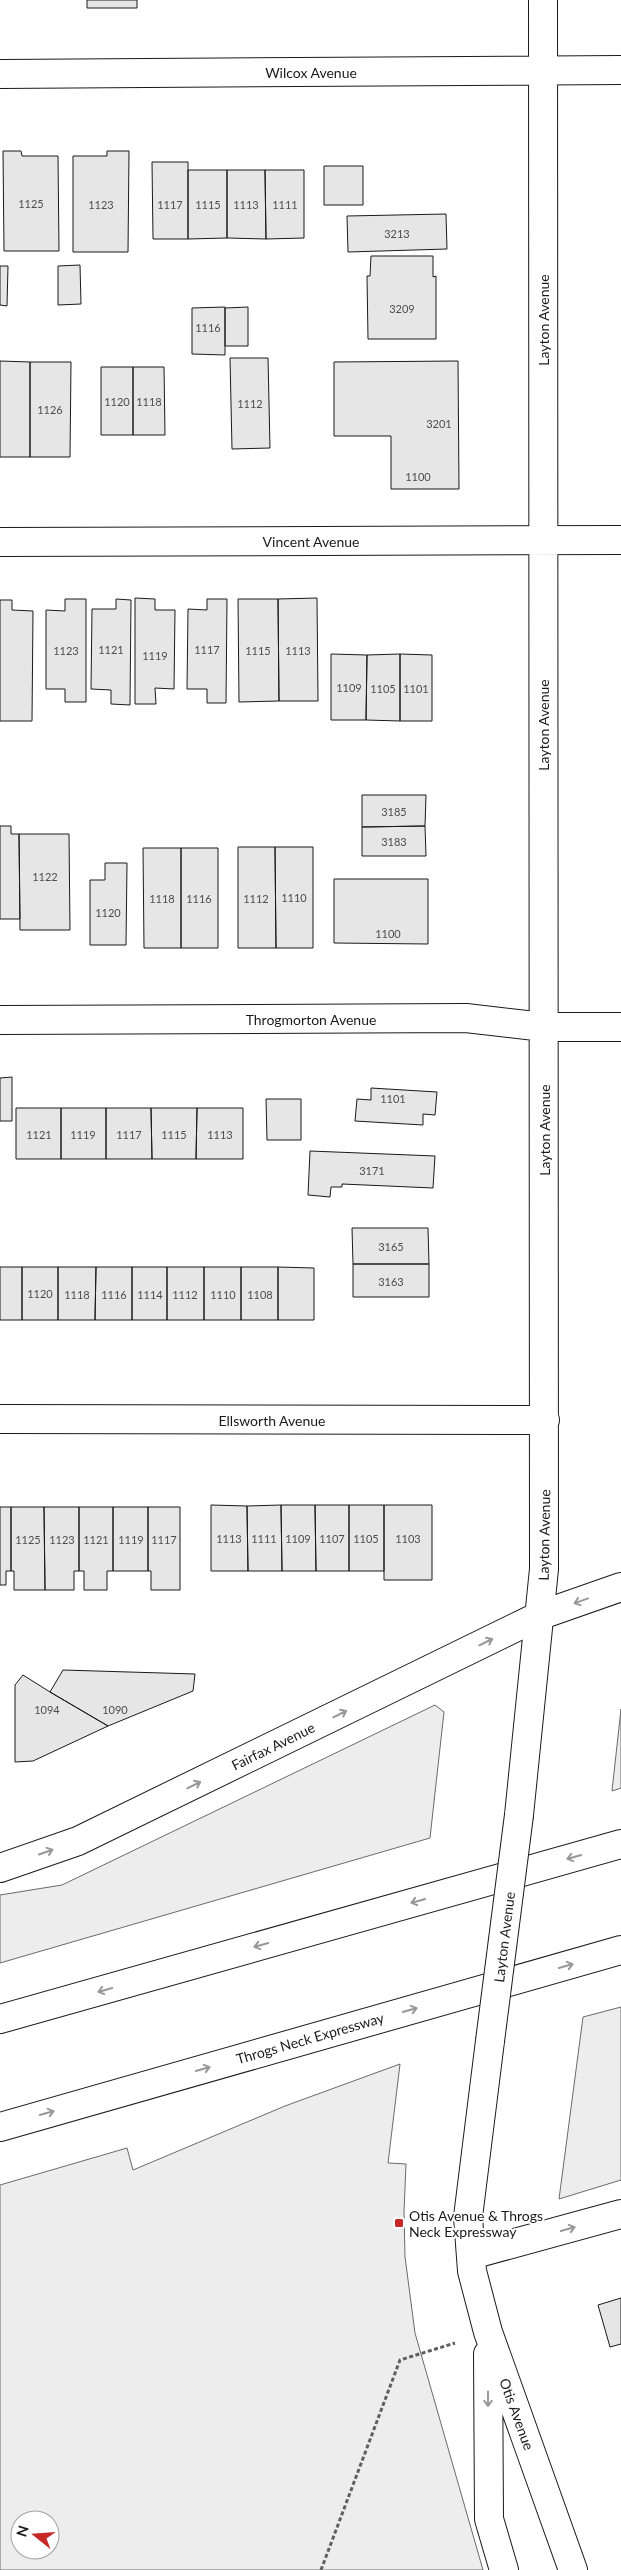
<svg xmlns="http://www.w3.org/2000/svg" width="621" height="2570" viewBox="0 0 621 2570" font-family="Lato,sans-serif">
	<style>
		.built { fill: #ededed; stroke: #6a6a6a; fill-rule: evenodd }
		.building { fill: #e6e6e6; stroke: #1a1a1a }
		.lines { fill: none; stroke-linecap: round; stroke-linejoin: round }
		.minor-casing { stroke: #1a1a1a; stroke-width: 30 }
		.highway-casing { stroke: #1a1a1a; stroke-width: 30 }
		.path { stroke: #5f5f5f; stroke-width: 3; stroke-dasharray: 4 2.5; stroke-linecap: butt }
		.minor { stroke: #fff; stroke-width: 28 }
		.highway { stroke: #fff; stroke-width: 28 }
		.minor-bridge-casing { stroke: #1a1a1a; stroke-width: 30; stroke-linecap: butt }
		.minor-bridge { stroke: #fff; stroke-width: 28 }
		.oneway { stroke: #989898 }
		.poi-dot { fill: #c62828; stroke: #fff; stroke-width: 2 }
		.labels { text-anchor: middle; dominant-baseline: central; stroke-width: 4; stroke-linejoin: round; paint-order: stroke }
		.number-label { font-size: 11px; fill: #4d4d4d }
		.street-label { font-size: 14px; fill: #1a1a1a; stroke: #fff }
		.poi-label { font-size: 14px; fill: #1a1a1a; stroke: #fff; text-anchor: start }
	</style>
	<rect width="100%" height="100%" fill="#fff"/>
	<path class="built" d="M435,1705L444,1712L430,1838L0,1963V1895L62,1885Z
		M621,1709V1788L612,1791Z
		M621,2007V2180L559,2199L583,2017Z
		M400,2064L388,2163L406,2164L404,2212L405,2257L415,2333L483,2570H0V2185L127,2148L133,2170L285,2106ZM20,2520H50V2550H20Z"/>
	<path class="building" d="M87,0H137V8H87Z
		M3,151H21L22,156H58L59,251H4Z
		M107,151H129L128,252H73V156H107Z
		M152,162H188V239H153Z
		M324,166H363V205H324Z
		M188,170H227V238L188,239Z
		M227,170H265L266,239L227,238Z
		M265,170H304V238L266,239Z
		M446,214L447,249L348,252L347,216Z
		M371,256H433V277L436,276V339H368L367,276H370Z
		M80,265L81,304L58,305V266Z
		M0,266H8L7,306L0,305Z
		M225,307V355L192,354V308Z
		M248,307V346H225V308Z
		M230,358H268L270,448L232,449Z
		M0,361L30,362V457H0Z
		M458,361L459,489H391V436H334V362Z
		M30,362H71L70,457H30Z
		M101,367H133V435H101Z
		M133,367H164L165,435H133Z
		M135,598L155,599V610H175L174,689L155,688L156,704H135Z
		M317,598L318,701H279L278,599Z
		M65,599H86V702H65V689H46V610L65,611Z
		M116,599L131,600L130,705L111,704V690L91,689L92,609H116Z
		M207,599H227L226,703H207V689H187L188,609L207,610Z
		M238,599H278L279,701L239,702Z
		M0,600H12V610L33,611L32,721H0Z
		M331,654L367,655L366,720H331Z
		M400,654L432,655V721H400Z
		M400,654V721L366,720L367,655Z
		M362,795H426L425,826L362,827Z
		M0,826H11V834H19L20,919H0Z
		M425,826L426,856H362V827Z
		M19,834H69L70,930H20Z
		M238,847H275L276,948H238Z
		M275,847H313V948H276Z
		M143,848H181V948H144Z
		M181,848H218V948H181Z
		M105,863H127L126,945H90V880H105Z
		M334,879H428V944L334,943Z
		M12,1077V1121H0V1078Z
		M371,1088L437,1092L435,1115L423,1114V1125L355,1121L357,1099L371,1100Z
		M266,1099H301V1140H267Z
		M16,1108H61V1159H16Z
		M61,1108H106V1159H61Z
		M106,1108H151L152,1159H106Z
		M151,1108H197L196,1159H152Z
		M197,1108H243V1159H196Z
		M310,1151L435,1156L433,1188L342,1184V1187H331L330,1197L308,1195Z
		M352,1228H428L429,1264H353Z
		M353,1264H429V1297H353Z
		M0,1267H22V1320H0Z
		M22,1267H58V1320H22Z
		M58,1267H96L95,1320H58Z
		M96,1267H132V1320H95Z
		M132,1267H167V1320H132Z
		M167,1267H204V1320H167Z
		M204,1267H241V1320H204Z
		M241,1267H278V1320H241Z
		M278,1267L314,1268V1320H278Z
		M211,1505L247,1506L248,1571H211Z
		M281,1505H315L316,1571H282Z
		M281,1505L282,1571H248L247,1506Z
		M315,1505H349V1571H316Z
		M349,1505H384V1571H349Z
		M384,1505H432V1580H384Z
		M0,1507H11V1571H6V1585H0Z
		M11,1507H44L45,1590H14V1571H11Z
		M44,1507H79V1571H74V1590H45Z
		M79,1507H113V1571H107V1590H84V1571H79Z
		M113,1507H148V1571H113Z
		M148,1507H180V1590H151V1571H148Z
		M63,1670L195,1674L193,1691L108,1726L50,1692Z
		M23,1675L50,1692L108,1726L33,1761L15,1762V1685Z
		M621,2298V2344L610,2347L598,2305Z"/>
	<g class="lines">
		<defs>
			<path id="minor" d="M0,74L621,70
				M0,542L621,540
				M0,1020L466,1018L544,1027H621
				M0,1419L545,1420
				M519,1815L544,1569L543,0
				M0,1868L78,1841L541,1615L621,1587
				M490,2041L468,2217L472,2271L488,2332L573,2570
				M471,2255L621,2214
				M488,2354L489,2519L504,2570"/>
			<path id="highway" d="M0,2019L621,1844
				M0,2127L621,1950"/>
		</defs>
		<use href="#minor" class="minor-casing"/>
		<use href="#highway" class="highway-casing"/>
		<path class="path" d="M321,2570L400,2360L455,2343"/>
		<use href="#minor" class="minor"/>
		<use href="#highway" class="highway"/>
		<defs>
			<path id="minor-bridge" d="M490,2041L519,1815"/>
		</defs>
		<use href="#minor-bridge" class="minor-bridge-casing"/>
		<use href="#minor-bridge" class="minor-bridge"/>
	</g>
	<defs><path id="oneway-shaft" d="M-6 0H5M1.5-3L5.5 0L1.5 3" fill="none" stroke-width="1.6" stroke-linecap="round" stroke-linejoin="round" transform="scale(1.25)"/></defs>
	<g class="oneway">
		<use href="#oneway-shaft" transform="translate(581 1601) rotate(160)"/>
		<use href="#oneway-shaft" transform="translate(486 1642) rotate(-26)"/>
		<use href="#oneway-shaft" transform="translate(340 1714) rotate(-26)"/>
		<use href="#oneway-shaft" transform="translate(194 1785) rotate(-26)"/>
		<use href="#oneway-shaft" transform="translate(46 1852) rotate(-19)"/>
		<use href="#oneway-shaft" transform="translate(574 1857) rotate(164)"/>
		<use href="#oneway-shaft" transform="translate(418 1901) rotate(164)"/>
		<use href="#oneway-shaft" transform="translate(261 1945) rotate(164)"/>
		<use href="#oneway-shaft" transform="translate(566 1966) rotate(-16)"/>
		<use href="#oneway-shaft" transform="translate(105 1990) rotate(164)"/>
		<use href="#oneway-shaft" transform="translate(410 2010) rotate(-16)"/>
		<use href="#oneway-shaft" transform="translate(203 2069) rotate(-16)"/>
		<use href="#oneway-shaft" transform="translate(47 2113) rotate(-16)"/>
		<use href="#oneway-shaft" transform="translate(568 2229) rotate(-16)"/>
		<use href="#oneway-shaft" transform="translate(488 2399) rotate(90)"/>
	</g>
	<rect class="poi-dot" x="394" y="2218" width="10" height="10" rx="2.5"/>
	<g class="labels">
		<g class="number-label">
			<text x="31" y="203">1125</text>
			<text x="101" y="204">1123</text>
			<text x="170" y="204">1117</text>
			<text x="208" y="204">1115</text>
			<text x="246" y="204">1113</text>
			<text x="285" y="204">1111</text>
			<text x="397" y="233">3213</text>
			<text x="402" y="308">3209</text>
			<text x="208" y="327">1116</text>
			<text x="117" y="401">1120</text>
			<text x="149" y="401">1118</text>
			<text x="250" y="403">1112</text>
			<text x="50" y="409">1126</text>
			<text x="439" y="423">3201</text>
			<text x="418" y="476">1100</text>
			<text x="111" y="649">1121</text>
			<text x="207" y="649">1117</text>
			<text x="66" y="650">1123</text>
			<text x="258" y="650">1115</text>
			<text x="298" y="650">1113</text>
			<text x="155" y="655">1119</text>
			<text x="349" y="687">1109</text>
			<text x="383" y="688">1105</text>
			<text x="416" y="688">1101</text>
			<text x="394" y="811">3185</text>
			<text x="394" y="841">3183</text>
			<text x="45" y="876">1122</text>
			<text x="294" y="897">1110</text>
			<text x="162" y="898">1118</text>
			<text x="199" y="898">1116</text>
			<text x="256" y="898">1112</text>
			<text x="108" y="912">1120</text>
			<text x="388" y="933">1100</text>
			<text x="393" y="1098">1101</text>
			<text x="39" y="1134">1121</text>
			<text x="83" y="1134">1119</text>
			<text x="129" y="1134">1117</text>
			<text x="174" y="1134">1115</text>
			<text x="220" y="1134">1113</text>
			<text x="372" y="1170">3171</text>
			<text x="391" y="1246">3165</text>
			<text x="391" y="1281">3163</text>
			<text x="40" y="1293">1120</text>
			<text x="77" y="1294">1118</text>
			<text x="114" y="1294">1116</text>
			<text x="150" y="1294">1114</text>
			<text x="185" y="1294">1112</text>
			<text x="223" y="1294">1110</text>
			<text x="260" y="1294">1108</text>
			<text x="229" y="1538">1113</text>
			<text x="264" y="1538">1111</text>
			<text x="298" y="1538">1109</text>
			<text x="332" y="1538">1107</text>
			<text x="366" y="1538">1105</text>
			<text x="408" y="1538">1103</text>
			<text x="28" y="1539">1125</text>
			<text x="62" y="1539">1123</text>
			<text x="96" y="1539">1121</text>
			<text x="131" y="1539">1119</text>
			<text x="164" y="1539">1117</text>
			<text x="47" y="1709">1094</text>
			<text x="115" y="1709">1090</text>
		</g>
		<g class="street-label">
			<text x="311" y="72">Wilcox Avenue</text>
			<text transform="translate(543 320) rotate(-90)">Layton Avenue</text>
			<text x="311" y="541">Vincent Avenue</text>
			<text transform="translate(543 725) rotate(-90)">Layton Avenue</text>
			<text x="311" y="1019">Throgmorton Avenue</text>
			<text transform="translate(544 1130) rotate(-90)">Layton Avenue</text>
			<text x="272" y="1420">Ellsworth Avenue</text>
			<text transform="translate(544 1535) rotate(-89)">Layton Avenue</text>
			<text transform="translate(273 1746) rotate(-26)">Fairfax Avenue</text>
			<text transform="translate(504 1937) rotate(-83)">Layton Avenue</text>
			<text transform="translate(310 2038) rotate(-16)">Throgs Neck Expressway</text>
			<text transform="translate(517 2414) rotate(70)">Otis Avenue</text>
		</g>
		<g class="poi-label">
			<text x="409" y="2215">Otis Avenue &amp; Throgs<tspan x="409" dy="16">Neck Expressway</tspan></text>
		</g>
	</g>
	<g transform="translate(35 2535) rotate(287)"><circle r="24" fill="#ffffff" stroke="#a3a3a3"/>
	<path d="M0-4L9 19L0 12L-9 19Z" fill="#c62828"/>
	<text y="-8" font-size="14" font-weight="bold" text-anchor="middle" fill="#1a1a1a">N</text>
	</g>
</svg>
